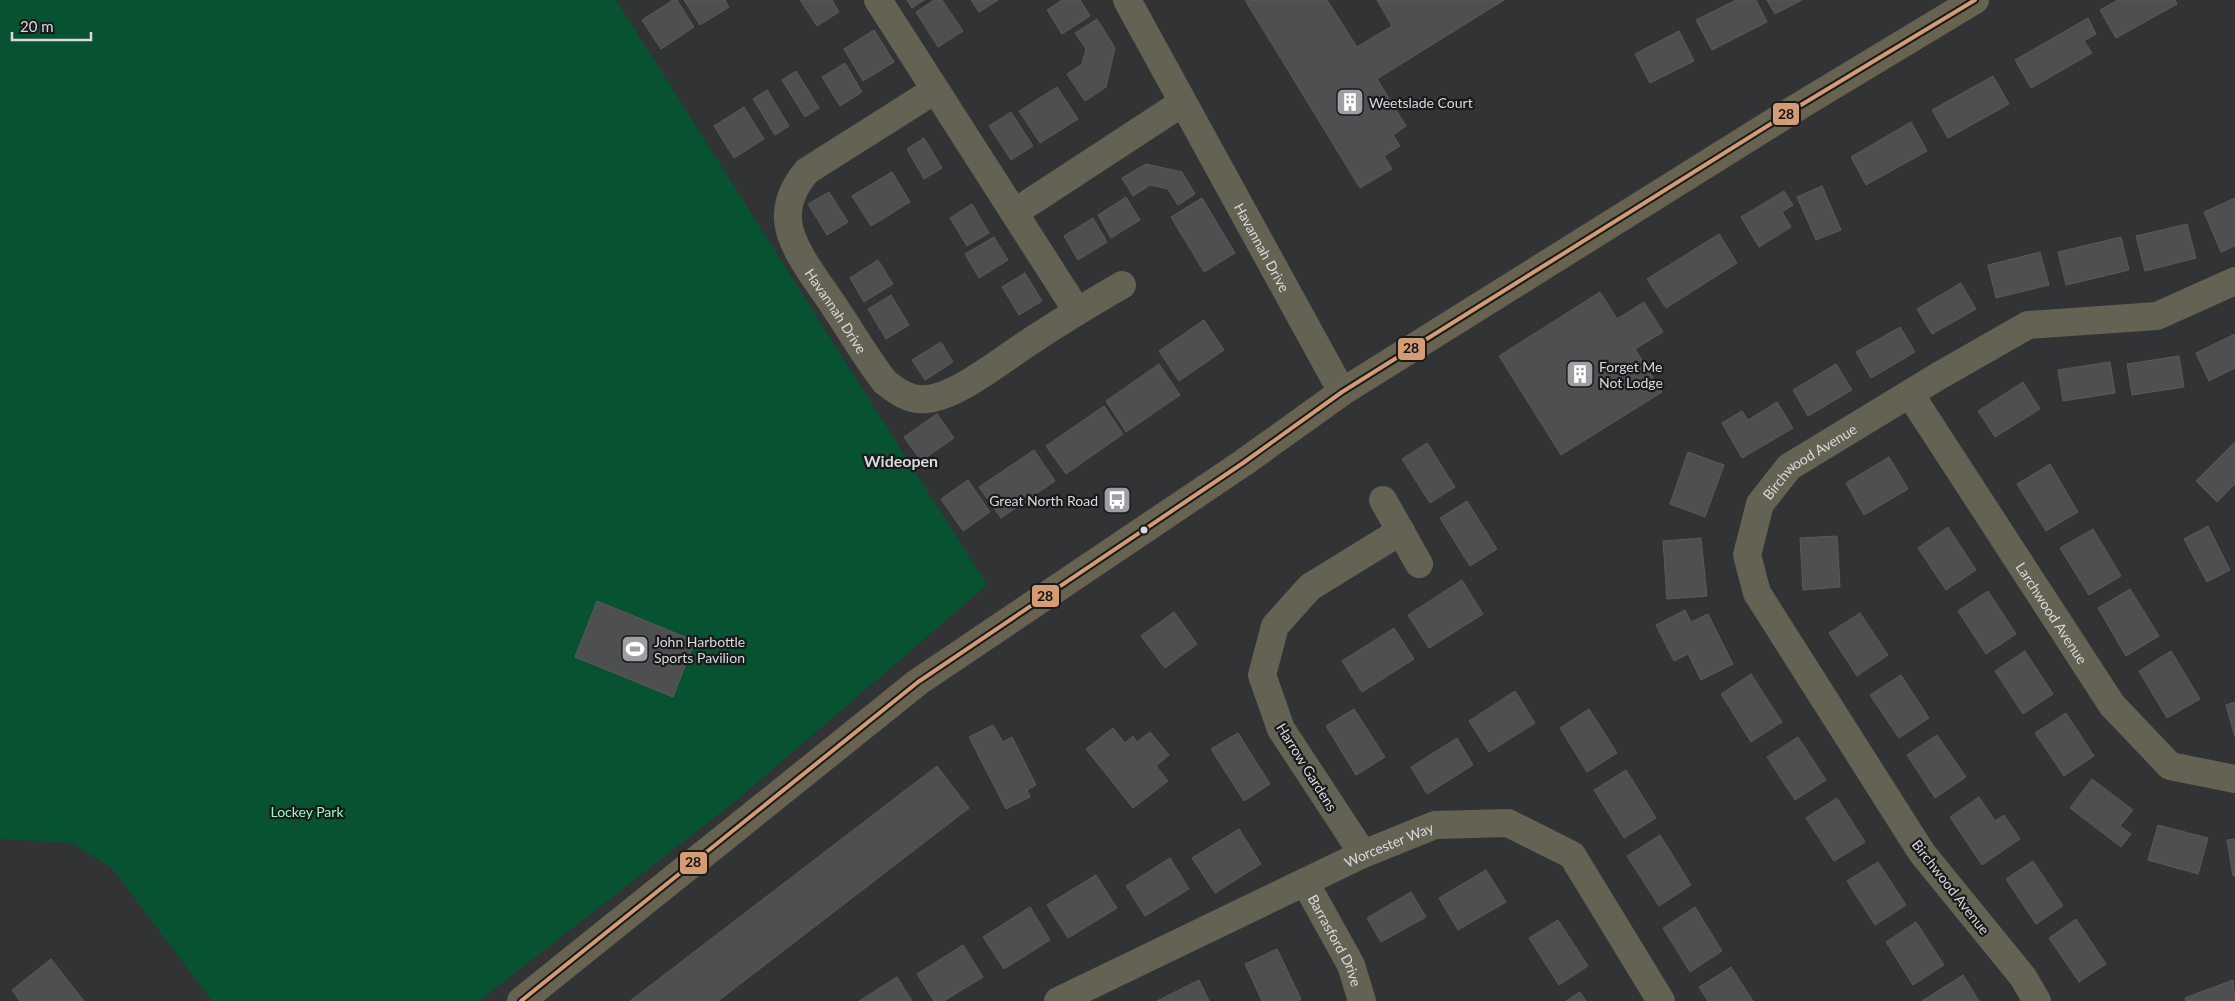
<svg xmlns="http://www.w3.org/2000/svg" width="2235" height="1001" viewBox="0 0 2235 1001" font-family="Lato,sans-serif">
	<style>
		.green { fill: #075231 }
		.building { fill: #4e4f51; stroke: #595a5c }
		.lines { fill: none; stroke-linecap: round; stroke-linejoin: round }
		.street { stroke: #646253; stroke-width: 28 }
		.secondary { stroke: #676350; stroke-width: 28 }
		.bus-1-casing { stroke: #191a1b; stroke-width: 8 }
		.bus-1 { stroke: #d39c74; stroke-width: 4 }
		.bus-dot { fill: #d8d9dc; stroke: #191a1b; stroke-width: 2 }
		.labels { text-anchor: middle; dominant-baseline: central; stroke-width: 4.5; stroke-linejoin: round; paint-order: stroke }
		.poi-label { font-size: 14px; fill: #d8d9dc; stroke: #191a1b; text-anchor: start }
		.street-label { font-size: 14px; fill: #d8d9dc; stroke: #191a1b }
		.park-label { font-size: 14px; fill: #95fcbc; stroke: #191a1b }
		.quarter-label { font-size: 16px; font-weight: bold; fill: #d8d9dc; stroke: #191a1b }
		.line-badge { stroke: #191a1b; stroke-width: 2 }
		.pale-badge-label { font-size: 14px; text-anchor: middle; font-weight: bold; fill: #111 }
	</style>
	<rect width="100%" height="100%" fill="#313335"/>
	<path class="green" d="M0,0H616L987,585L738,799L479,1001H212L111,867L71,843L0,839Z"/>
	<path class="building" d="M673,0H677L694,27L661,49L642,20Z
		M684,0H725L729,7L700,25Z
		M800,0H832L839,12L817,26Z
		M907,0H924L912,8Z
		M934,0H942L963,31L938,47L916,12Z
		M971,0H998L979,12Z
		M1062,0H1080L1090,16L1062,34L1047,10Z
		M1245,0H1327L1357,47L1392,26L1377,0H1504L1377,79L1406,126L1393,135L1400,146L1384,156L1392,169L1360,188Z
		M1736,0H1756L1767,22L1712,50L1696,20Z
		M1767,0H1802L1775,14Z
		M2118,0H2175L2177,4L2116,38L2100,10Z
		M2088,18L2096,34L2084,41L2092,53L2031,88L2015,60Z
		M1097,19L1115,48L1106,87L1085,101L1067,74L1082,64L1086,49L1075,33Z
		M874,30L894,62L863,81L844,49Z
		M1679,31L1694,61L1650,83L1635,54Z
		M845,63L862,92L840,106L822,77Z
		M796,71L819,108L805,117L782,80Z
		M1993,76L2009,104L1948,138L1932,110Z
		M1057,87L1078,119L1040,143L1019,111Z
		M767,90L789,126L775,135L753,99Z
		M744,107L764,139L734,158L714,126Z
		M1011,112L1033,146L1011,160L989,126Z
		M1911,122L1927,151L1866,185L1851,157Z
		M924,138L942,168L924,179L907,149Z
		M1146,164L1182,172L1195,194L1178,205L1168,189L1150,185L1133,196L1122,178Z
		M892,172L910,202L871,226L852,196Z
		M1822,186L1841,230L1816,240L1797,197Z
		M1784,191L1793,205L1782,212L1791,227L1759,247L1741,217Z
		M829,192L848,222L827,235L808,204Z
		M1126,197L1140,220L1111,238L1098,215Z
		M1202,198L1235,253L1204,272L1171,217Z
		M2235,198V246L2221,252L2204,212Z
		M972,204L989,233L967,246L950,218Z
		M1093,218L1107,242L1078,260L1064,236Z
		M2187,224L2196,258L2145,271L2136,236Z
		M1719,234L1737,263L1666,308L1647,279Z
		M994,237L1008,260L979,278L965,254Z
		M2121,237L2129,270L2066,285L2058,252Z
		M2040,252L2049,285L1996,298L1988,265Z
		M878,260L893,284L864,302L850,278Z
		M1025,273L1042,301L1019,315L1002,287Z
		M1961,283L1976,309L1932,334L1917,309Z
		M1600,292L1617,319L1644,302L1663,332L1635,349L1662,392L1561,455L1499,356Z
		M891,295L909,325L886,339L868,309Z
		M1204,320L1224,350L1179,381L1159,351Z
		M1900,327L1915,352L1871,378L1856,352Z
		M2235,334V368L2209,381L2196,353Z
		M941,342L953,362L925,380L912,360Z
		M2179,356L2184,387L2132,395L2127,364Z
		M2110,362L2115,393L2063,401L2058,370Z
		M1159,364L1180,395L1126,432L1106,401Z
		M1836,364L1852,390L1808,416L1793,390Z
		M2023,382L2040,409L1995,437L1978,411Z
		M1777,402L1793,428L1742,458L1722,423L1742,411L1748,420Z
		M1104,406L1123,434L1066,474L1046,446Z
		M937,414L954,438L921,461L904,437Z
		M2235,442V484L2217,502L2196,481Z
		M1427,443L1455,487L1430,503L1402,459Z
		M1034,450L1055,481L1001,518L979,487Z
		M1688,452L1724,465L1705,517L1670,504Z
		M1889,457L1908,489L1864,515L1846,483Z
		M2050,464L2078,512L2046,531L2017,484Z
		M968,480L990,512L963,531L941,499Z
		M1467,501L1497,549L1470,566L1440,518Z
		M2208,526L2230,570L2207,582L2184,539Z
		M1948,527L1976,570L1946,590L1918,548Z
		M2093,529L2121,576L2089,595L2060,548Z
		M1837,536L1840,587L1803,590L1800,538Z
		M1701,538L1707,596L1667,599L1663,541Z
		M1462,580L1483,614L1429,648L1408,615Z
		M2130,589L2159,636L2126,656L2098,608Z
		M1988,591L2016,634L1986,654L1958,611Z
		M597,601L695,641L673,697L575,657Z
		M1685,610L1691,622L1708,614L1733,664L1701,680L1688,654L1674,661L1656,625Z
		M1174,612L1197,644L1165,668L1141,636Z
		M1860,613L1888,655L1857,676L1829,633Z
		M1394,628L1414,659L1362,692L1342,661Z
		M2025,651L2053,694L2023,714L1995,671Z
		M2171,651L2200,699L2167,718L2139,671Z
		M1751,674L1782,722L1751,742L1721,694Z
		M1901,675L1929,718L1899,738L1870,695Z
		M1515,691L1535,723L1489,752L1469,721Z
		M2235,702V737L2226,705Z
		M1354,709L1385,757L1356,775L1326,726Z
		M1589,709L1617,753L1587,772L1560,728Z
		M2066,713L2094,756L2064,776L2035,733Z
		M993,725L1003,742L1012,737L1036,785L1027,790L1030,797L1006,809L969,737Z
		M1113,728L1125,743L1133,736L1137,742L1150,732L1169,755L1156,766L1168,781L1133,808L1086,749Z
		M1238,733L1270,784L1244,801L1211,749Z
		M1937,735L1966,777L1935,798L1907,755Z
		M1798,737L1826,780L1795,800L1767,757Z
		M1457,738L1473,765L1427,794L1411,767Z
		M937,766L969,808L718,1001H630Z
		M1626,770L1656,818L1624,838L1594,790Z
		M2092,779L2133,810L2120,826L2131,834L2121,847L2070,808Z
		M1979,797L1995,821L2004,815L2020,839L1982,865L1950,817Z
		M1837,798L1865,842L1834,861L1806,818Z
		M2158,825L2208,838L2198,874L2148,860Z
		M1239,829L1261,864L1215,893L1192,858Z
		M1660,835L1691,885L1659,906L1627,856Z
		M2235,839V876H2233L2227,840Z
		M1170,858L1189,889L1145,916L1126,886Z
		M2033,861L2063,906L2036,924L2006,879Z
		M1878,862L1906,905L1875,925L1847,881Z
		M1486,870L1506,902L1458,930L1439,898Z
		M1096,875L1117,908L1068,938L1047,905Z
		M1411,892L1426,917L1381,942L1367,918Z
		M1030,907L1050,940L1004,969L983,937Z
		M1695,907L1722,951L1690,972L1663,928Z
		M2076,919L2106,964L2079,982L2049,938Z
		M1558,920L1588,966L1559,985L1529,938Z
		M1916,922L1944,965L1913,985L1886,942Z
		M963,945L983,977L944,1001H934L917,974Z
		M1277,949L1301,999L1297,1001H1262L1245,964Z
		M51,959L84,1001H20L12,990Z
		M1731,967L1753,1001H1708L1699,987Z
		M1963,975L1979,1001H1922Z
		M897,977L912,1001H859Z
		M1199,980L1209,1001H1157Z
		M2233,980L2235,1001H2186L2185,998Z
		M1580,992L1586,1001H1566Z"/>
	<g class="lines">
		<g class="street">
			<path d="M878,0L1077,311"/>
			<path id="s1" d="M1127,0L1342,392"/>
			<path id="s2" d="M935,90L807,171C795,185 787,200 788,219C789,247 819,283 834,306C851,331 866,358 885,382C896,391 910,401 926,399C957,397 1004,358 1031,341C1061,321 1091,303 1122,285"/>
			<path d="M1015,212L1182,103"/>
			<path id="s3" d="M1910,394L2112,705L2170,766L2235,779"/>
			<path d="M1383,500L1419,564"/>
			<path d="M1363,854L1281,729L1262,675L1275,626L1310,587L1401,531"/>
			<path id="s4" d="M1305,882L1351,965L1362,1001"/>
			<path id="s5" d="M1058,1001L1363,854L1435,825L1508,823L1572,855L1661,1001"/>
			<path id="s6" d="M2037,1001L2023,977L1922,853L1757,593L1747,555L1760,504L1789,467L1937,377L2028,325L2157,316L2235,281"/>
		</g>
		<path class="secondary" d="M521,1001L918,682L1243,463L1342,392L1801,105L1975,0"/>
		<defs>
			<path id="bus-1" d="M521,1001L918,682L1243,463L1342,392L1801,105L1975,0"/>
		</defs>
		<use href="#bus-1" class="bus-1-casing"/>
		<use href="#bus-1" class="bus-1"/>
	</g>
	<defs>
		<symbol id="building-square" viewBox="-11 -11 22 22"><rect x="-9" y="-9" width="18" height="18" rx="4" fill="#9e9fa2" stroke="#191a1b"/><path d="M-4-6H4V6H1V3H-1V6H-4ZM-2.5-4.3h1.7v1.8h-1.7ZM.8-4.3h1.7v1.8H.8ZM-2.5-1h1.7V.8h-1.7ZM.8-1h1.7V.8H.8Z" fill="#fff"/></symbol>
		<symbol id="bus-square" viewBox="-11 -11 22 22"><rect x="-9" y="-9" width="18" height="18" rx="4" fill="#9e9fa2" stroke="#191a1b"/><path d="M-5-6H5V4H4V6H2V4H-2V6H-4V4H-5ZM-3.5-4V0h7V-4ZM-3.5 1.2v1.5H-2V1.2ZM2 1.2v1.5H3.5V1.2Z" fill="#fff"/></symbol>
		<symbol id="stadium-square" viewBox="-11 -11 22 22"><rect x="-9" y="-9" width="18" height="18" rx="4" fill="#9e9fa2" stroke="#191a1b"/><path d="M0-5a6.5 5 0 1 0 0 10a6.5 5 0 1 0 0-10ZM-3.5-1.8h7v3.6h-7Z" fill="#fff"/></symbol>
	</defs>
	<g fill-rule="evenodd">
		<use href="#building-square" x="1334" y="86" width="32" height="32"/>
		<use href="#building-square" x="1564" y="358" width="32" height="32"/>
		<use href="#bus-square" x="1101" y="484" width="32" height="32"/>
		<use href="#stadium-square" x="619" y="633" width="32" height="32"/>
	</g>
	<circle class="bus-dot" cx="1144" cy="530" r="4.5"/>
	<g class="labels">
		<g class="poi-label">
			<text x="1369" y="102">Weetslade Court</text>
			<text x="1599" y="366">Forget Me<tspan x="1599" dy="16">Not Lodge</tspan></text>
			<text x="1098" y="500" text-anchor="end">Great North Road</text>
			<text x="654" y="641">John Harbottle<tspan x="654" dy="16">Sports Pavilion</tspan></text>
		</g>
		<g class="street-label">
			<text stroke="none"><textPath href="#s1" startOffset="282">Havannah Drive</textPath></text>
			<text stroke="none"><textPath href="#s2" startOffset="309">Havannah Drive</textPath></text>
			<text stroke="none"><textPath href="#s6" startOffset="654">Birchwood Avenue</textPath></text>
			<text stroke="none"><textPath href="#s3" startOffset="261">Larchwood Avenue</textPath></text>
			<text transform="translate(1307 767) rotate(58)">Harrow Gardens</text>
			<text stroke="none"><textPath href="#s5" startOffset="366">Worcester Way</textPath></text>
			<text transform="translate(1951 887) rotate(52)">Birchwood Avenue</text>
			<text stroke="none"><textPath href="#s4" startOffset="66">Barrasford Drive</textPath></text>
		</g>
		<g class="park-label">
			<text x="307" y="811">Lockey Park</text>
		</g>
		<g class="quarter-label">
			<text x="901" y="460">Wideopen</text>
		</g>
	</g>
	<g class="line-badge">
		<rect x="1772" y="102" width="28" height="24" rx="5" fill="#d39c74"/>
		<rect x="1397" y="337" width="29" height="24" rx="5" fill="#d39c74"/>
		<rect x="1031" y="584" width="29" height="24" rx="5" fill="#d39c74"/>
		<rect x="679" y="851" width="29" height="24" rx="5" fill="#d39c74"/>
	</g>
	<g class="pale-badge-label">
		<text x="1786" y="119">28</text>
		<text x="1411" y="353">28</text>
		<text x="1045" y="601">28</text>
		<text x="693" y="867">28</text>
	</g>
	<path d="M12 32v8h79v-8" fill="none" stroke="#d8d9dc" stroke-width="2.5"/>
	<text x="20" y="32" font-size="15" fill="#d8d9dc" stroke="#191a1b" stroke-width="4" paint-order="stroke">20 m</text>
</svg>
